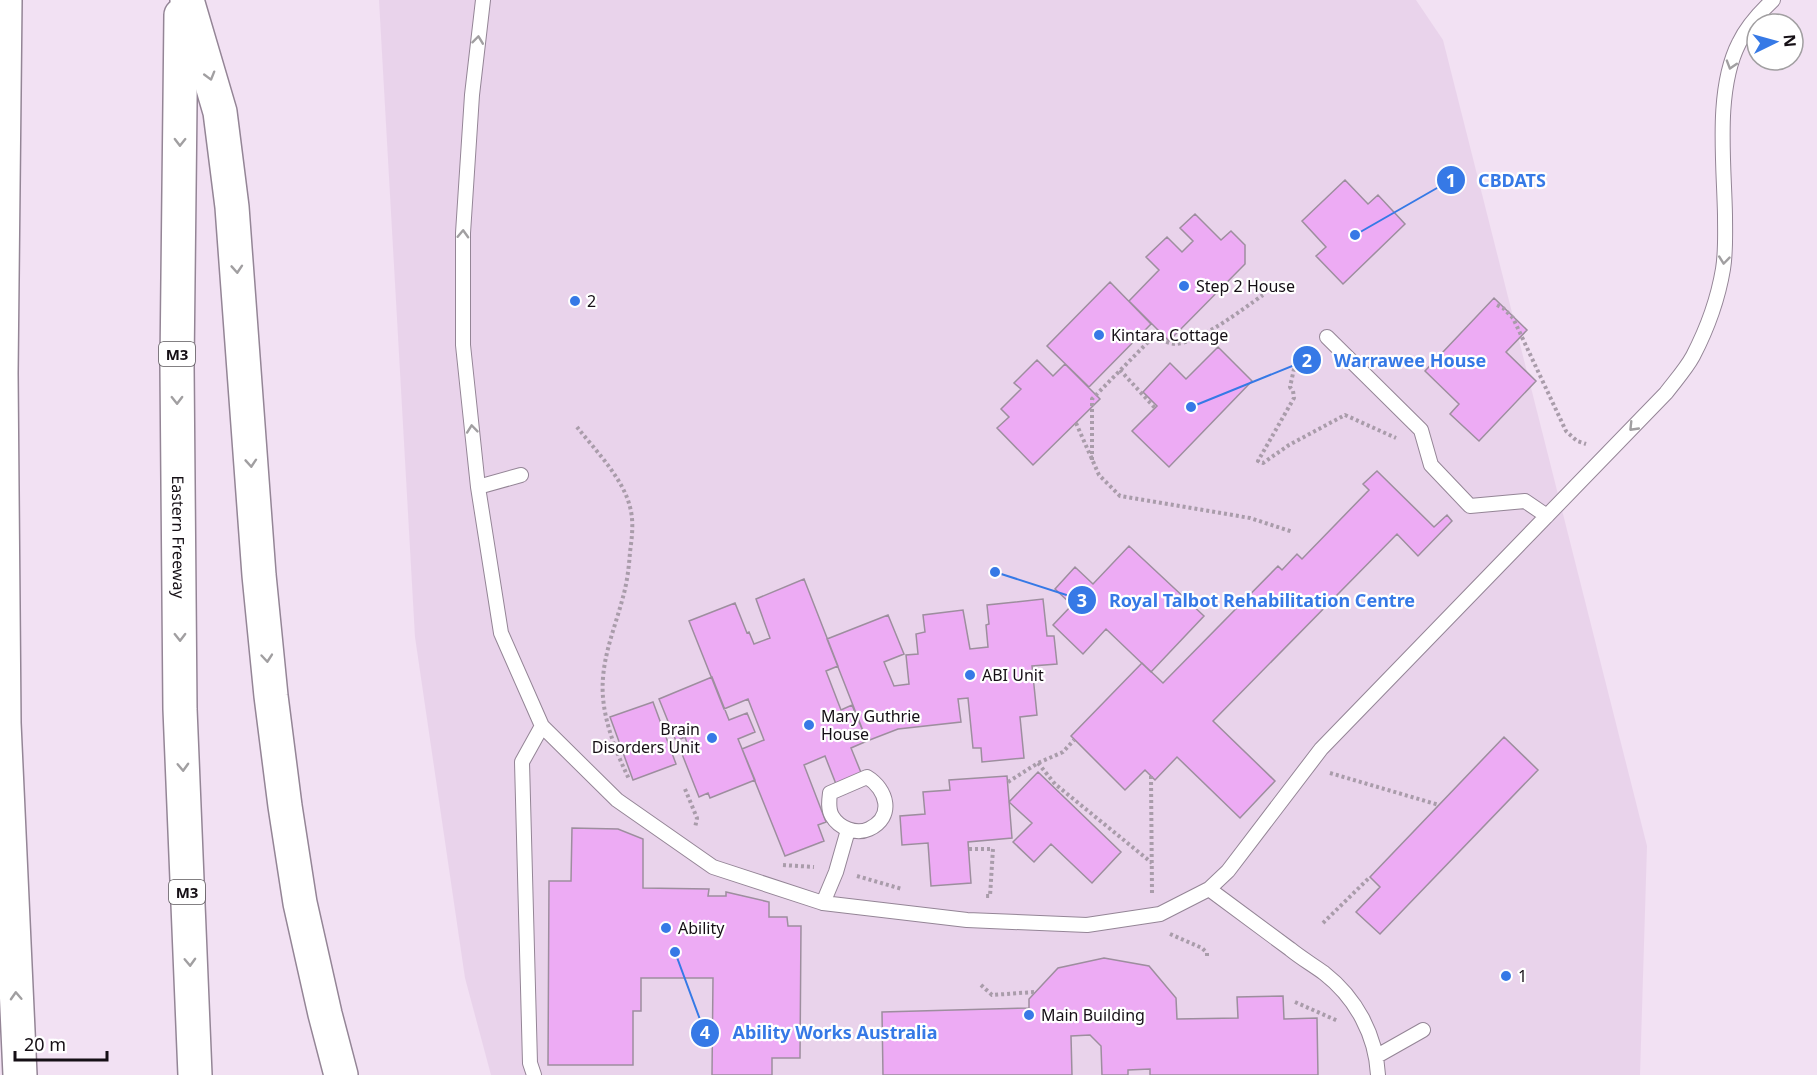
<svg xmlns="http://www.w3.org/2000/svg" width="1817" height="1075" viewBox="0 0 1817 1075" font-family="'Noto Sans',sans-serif">
	<style>
		.built { fill: #e9d3eb }
		.building { fill: #edabf4; stroke: #9d8e9e; stroke-width: 1.5 }
		.lines { fill: none; stroke-linecap: round; stroke-linejoin: round }
		.service-casing { stroke: #948596; stroke-width: 16 }
		.motorway-casing { stroke: #948596; stroke-width: 36 }
		.path { stroke: #a99caa; stroke-width: 4; stroke-dasharray: 3 3; stroke-linecap: butt }
		.service { stroke: #fff; stroke-width: 14 }
		.motorway { stroke: #fff; stroke-width: 33 }
		.oneway { stroke: #a19fa1 }
		.poi-dot { fill: #3679e6; stroke: #fff; stroke-width: 2 }
		.labels { text-anchor: middle; dominant-baseline: central; stroke-width: 4.5; stroke-linejoin: round; paint-order: stroke }
		.shield { fill: #fff; stroke: #5b575b; stroke-width: 1.5 }
		.shield-label { font-size: 15px; font-weight: bold; fill: #150f15 }
		.poi-label { font-size: 16px; fill: #150f15; stroke: #fff; text-anchor: start }
		.street-label { font-size: 16px; fill: #150f15; stroke: #fff }
		.leader { fill: none; stroke: #3679e6; stroke-width: 2 }
		.callout-dot { fill: #3679e6; stroke: #fff; stroke-width: 2 }
		.mark-label { font-size: 18px; text-anchor: middle; font-weight: bold; fill: #fff }
		.callout-label { font-size: 18px; text-anchor: middle; font-weight: bold; fill: #3679e6; stroke: #fff; stroke-width: 4.5; stroke-linejoin: round; paint-order: stroke }
	</style>
	<rect width="100%" height="100%" fill="#f2e1f3"/>
	<path class="built" d="M379,0H1416L1443,40L1647,846L1640,1075H491L465,978L415,637Z"/>
	<path class="building" d="M1345,180L1368,204L1378,195L1405,224L1343,284L1316,256L1326,247L1302,221Z
		M1195,214L1221,240L1231,231L1245,245V264L1169,341L1129,301L1159,270L1146,257L1167,237L1182,252L1193,241L1180,228Z
		M1110,282L1151,324L1089,387L1047,346Z
		M1494,298L1527,330L1506,352L1536,381L1479,441L1450,414L1459,404L1425,371Z
		M1218,347L1252,381L1169,467L1132,431L1157,406L1143,392L1170,363L1186,379Z
		M1037,360L1053,376L1065,364L1100,399L1033,465L997,428L1009,417L1001,409L1021,389L1014,383Z
		M1377,471L1434,527L1447,515L1452,521L1418,556L1397,534L1213,721L1275,781L1240,818L1177,757L1155,780L1145,770L1125,790L1071,736L1142,663L1163,683L1278,566L1282,570L1297,554L1302,559L1369,490L1363,484Z
		M1129,546L1204,616L1151,672L1106,629L1083,654L1053,625L1072,605L1055,589L1075,567L1093,584Z
		M804,579L838,666L826,671L841,710L852,705L867,741L851,748L862,775L836,784L825,756L804,765L826,822L818,825L824,841L785,856L742,749L764,740L748,699L724,709L689,621L735,603L747,633L749,632L754,644L770,638L756,599Z
		M1043,599L1047,636H1054L1057,664L1032,666L1037,715L1020,717L1024,758L982,762L981,748H973L968,698L958,699L961,722L898,729L867,741L827,639L888,615L904,654L884,662L894,686L909,684L906,655L918,654L916,634L925,632L923,615L963,610L970,649L988,647L986,625L989,624L987,605Z
		M712,677L729,720L747,713L755,732L738,739L755,780L710,798L708,793L699,797L682,754L690,751L685,737L676,741L659,699Z
		M653,702L676,764L633,780L610,717Z
		M1504,737L1538,770L1380,934L1356,912L1380,887L1370,877Z
		M1038,772L1121,852L1092,883L1051,844L1034,862L1013,842L1032,823L1009,802Z
		M1007,776L1012,838L968,842L971,883L931,886L928,843L902,845L900,816L925,814L923,792L950,790L949,780Z
		M572,828L618,829L643,839V888L709,889L708,896H726V892L769,902V917H787L788,926H801L800,1058H772V1075H712L713,978H641V1011H633V1065H548L549,881H571Z
		M1104,958L1149,966L1176,998L1177,1019L1238,1018L1237,997L1283,996L1284,1019L1317,1018L1318,1075H1150V1069L1128,1070V1075H1102L1101,1046L1090,1035L1071,1036L1072,1075H883L882,1012L1029,1008V999L1058,968Z"/>
	<g class="lines">
		<defs>
			<path id="service" d="M483,0L472,95L463,233V345L478,487L501,633L542,726L617,800L713,867L823,903L967,920L1087,925L1160,914L1209,889L1228,871L1321,749L1666,393C1675,381 1686,369 1693,356C1707,329 1718,299 1723,269C1726,251 1725,233 1725,215C1724,162 1715,90 1739,43C1747,26 1760,12 1773,0
				M1327,337L1421,430L1431,465L1470,506L1525,501L1547,516
				M478,487L521,475
				M867,777C887,789 895,817 869,829C856,835 839,828 832,816C828,809 829,801 830,793Z
				M1209,889C1236,909 1263,929 1290,949C1301,958 1313,965 1324,973C1356,998 1376,1035 1378,1075
				M823,903L836,872L848,830
				M1377,1056L1423,1030
				M534,1075L530,1063L522,762L542,726"/>
			<g id="motorway">
				<path d="M5,0L1,373L4,723L20,1075"/>
				<path d="M187,0L220,112L232,207L259,575L271,696L285,806L300,903L325,1014L341,1075"/>
				<path id="s1" d="M181,15L177,366L180,709L195,1075"/>
			</g>
		</defs>
		<use href="#service" class="service-casing"/>
		<use href="#motorway" class="motorway-casing"/>
		<path class="path" d="M1497,305L1503,308L1513,318L1566,431L1577,441L1586,444
			M1298,351L1290,387L1293,391L1294,398L1258,461L1263,463L1289,445L1345,415L1396,438
			M1120,370L1155,408
			M1076,423L1099,475L1120,496L1250,518L1293,532
			M577,427C595,450 623,478 630,507C634,522 632,537 630,552C629,567 627,583 623,597C616,624 605,650 603,678C600,712 614,748 629,779
			M1092,460V399L1153,337C1160,339 1169,344 1176,344C1200,342 1243,309 1263,295
			M1038,763L1055,784L1152,863
			M1330,773L1439,805
			M1151,776L1152,893
			M1008,782L1038,763L1063,752L1074,740
			M685,789L697,818L695,828
			M969,849H993L990,896H985
			M783,865L814,867
			M857,876L902,889
			M1323,923L1370,877
			M1170,934L1202,948L1207,953V959
			M981,985L992,995L1034,992
			M1295,1002L1338,1021"/>
		<use href="#service" class="service"/>
		<use href="#motorway" class="motorway"/>
	</g>
	<defs><path id="oneway-chevron" d="M-2-3.5L2.5 0L-2 3.5" fill="none" stroke-width="1.6" stroke-linecap="round" stroke-linejoin="round" transform="scale(1.5)"/></defs>
	<g class="oneway">
		<use href="#oneway-chevron" transform="translate(478 40) rotate(-83)"/>
		<use href="#oneway-chevron" transform="translate(1731 65) rotate(107)"/>
		<use href="#oneway-chevron" transform="translate(210 76) rotate(74)"/>
		<use href="#oneway-chevron" transform="translate(180 142) rotate(91)"/>
		<use href="#oneway-chevron" transform="translate(463 234) rotate(-88)"/>
		<use href="#oneway-chevron" transform="translate(1724 260) rotate(96)"/>
		<use href="#oneway-chevron" transform="translate(237 269) rotate(86)"/>
		<use href="#oneway-chevron" transform="translate(177 400) rotate(89)"/>
		<use href="#oneway-chevron" transform="translate(1633 427) rotate(134)"/>
		<use href="#oneway-chevron" transform="translate(472 429) rotate(-96)"/>
		<use href="#oneway-chevron" transform="translate(251 463) rotate(86)"/>
		<use href="#oneway-chevron" transform="translate(180 637) rotate(89)"/>
		<use href="#oneway-chevron" transform="translate(267 658) rotate(85)"/>
		<use href="#oneway-chevron" transform="translate(183 767) rotate(88)"/>
		<use href="#oneway-chevron" transform="translate(190 962) rotate(88)"/>
		<use href="#oneway-chevron" transform="translate(16 996) rotate(-93)"/>
	</g>
	<g class="poi-dot">
		<circle cx="1184" cy="286" r="6"/>
		<circle cx="575" cy="301" r="6"/>
		<circle cx="1099" cy="335" r="6"/>
		<circle cx="970" cy="675" r="6"/>
		<circle cx="809" cy="725" r="6"/>
		<circle cx="712" cy="738" r="6"/>
		<circle cx="666" cy="928" r="6"/>
		<circle cx="1506" cy="976" r="6"/>
		<circle cx="1029" cy="1015" r="6"/>
	</g>
	<g class="labels">
		<g class="shield">
			<rect x="159" y="342" width="36" height="24" rx="4.5"/>
			<rect x="169" y="880" width="36" height="24" rx="4.5"/>
		</g>
		<g class="shield-label">
			<text x="177" y="354">M3</text>
			<text x="187" y="892">M3</text>
		</g>
		<g class="poi-label">
			<text x="1196" y="286">Step 2 House</text>
			<text x="587" y="301">2</text>
			<text x="1111" y="335">Kintara Cottage</text>
			<text x="982" y="675">ABI Unit</text>
			<text x="821" y="716">Mary Guthrie<tspan x="821" dy="18">House</tspan></text>
			<text x="700" y="729" text-anchor="end">Brain<tspan x="700" dy="18">Disorders Unit</tspan></text>
			<text x="678" y="928">Ability</text>
			<text x="1518" y="976">1</text>
			<text x="1041" y="1015">Main Building</text>
		</g>
		<g class="street-label">
			<text stroke="none"><textPath href="#s1" startOffset="522">Eastern Freeway</textPath></text>
		</g>
	</g>
	<path class="leader" d="M1355 235L1451 180M1191 407L1307 360M995 572L1082 600M675 952L705 1033"/>
	<g class="callout-dot">
		<circle cx="1355" cy="235" r="6"/>
		<circle cx="1191" cy="407" r="6"/>
		<circle cx="995" cy="572" r="6"/>
		<circle cx="675" cy="952" r="6"/>
		<circle cx="1451" cy="180" r="15"/>
		<circle cx="1307" cy="360" r="15"/>
		<circle cx="1082" cy="600" r="15"/>
		<circle cx="705" cy="1033" r="15"/>
	</g>
	<g class="mark-label">
		<text x="1451" y="187">1</text>
		<text x="1307" y="367">2</text>
		<text x="1082" y="607">3</text>
		<text x="705" y="1039">4</text>
	</g>
	<g class="callout-label">
		<text x="1512" y="187">CBDATS</text>
		<text x="1410" y="367">Warrawee House</text>
		<text x="1262" y="607">Royal Talbot Rehabilitation Centre</text>
		<text x="835" y="1039">Ability Works Australia</text>
	</g>
	<g transform="translate(1775 42) rotate(85)"><circle r="28" fill="#ffffff" stroke="#a19fa1" stroke-width="1.5"/>
	<path d="M0-4.5L10 22L0 15L-10 22Z" fill="#3679e6"/>
	<text y="-9" font-size="16" font-weight="bold" text-anchor="middle" fill="#150f15">N</text>
	</g>
	<path d="M15 1051v9h92v-9" fill="none" stroke="#150f15" stroke-width="3"/>
	<text x="24" y="1051" font-size="18" fill="#150f15" stroke="#ffffff" stroke-width="4.5" paint-order="stroke">20 m</text>
</svg>
